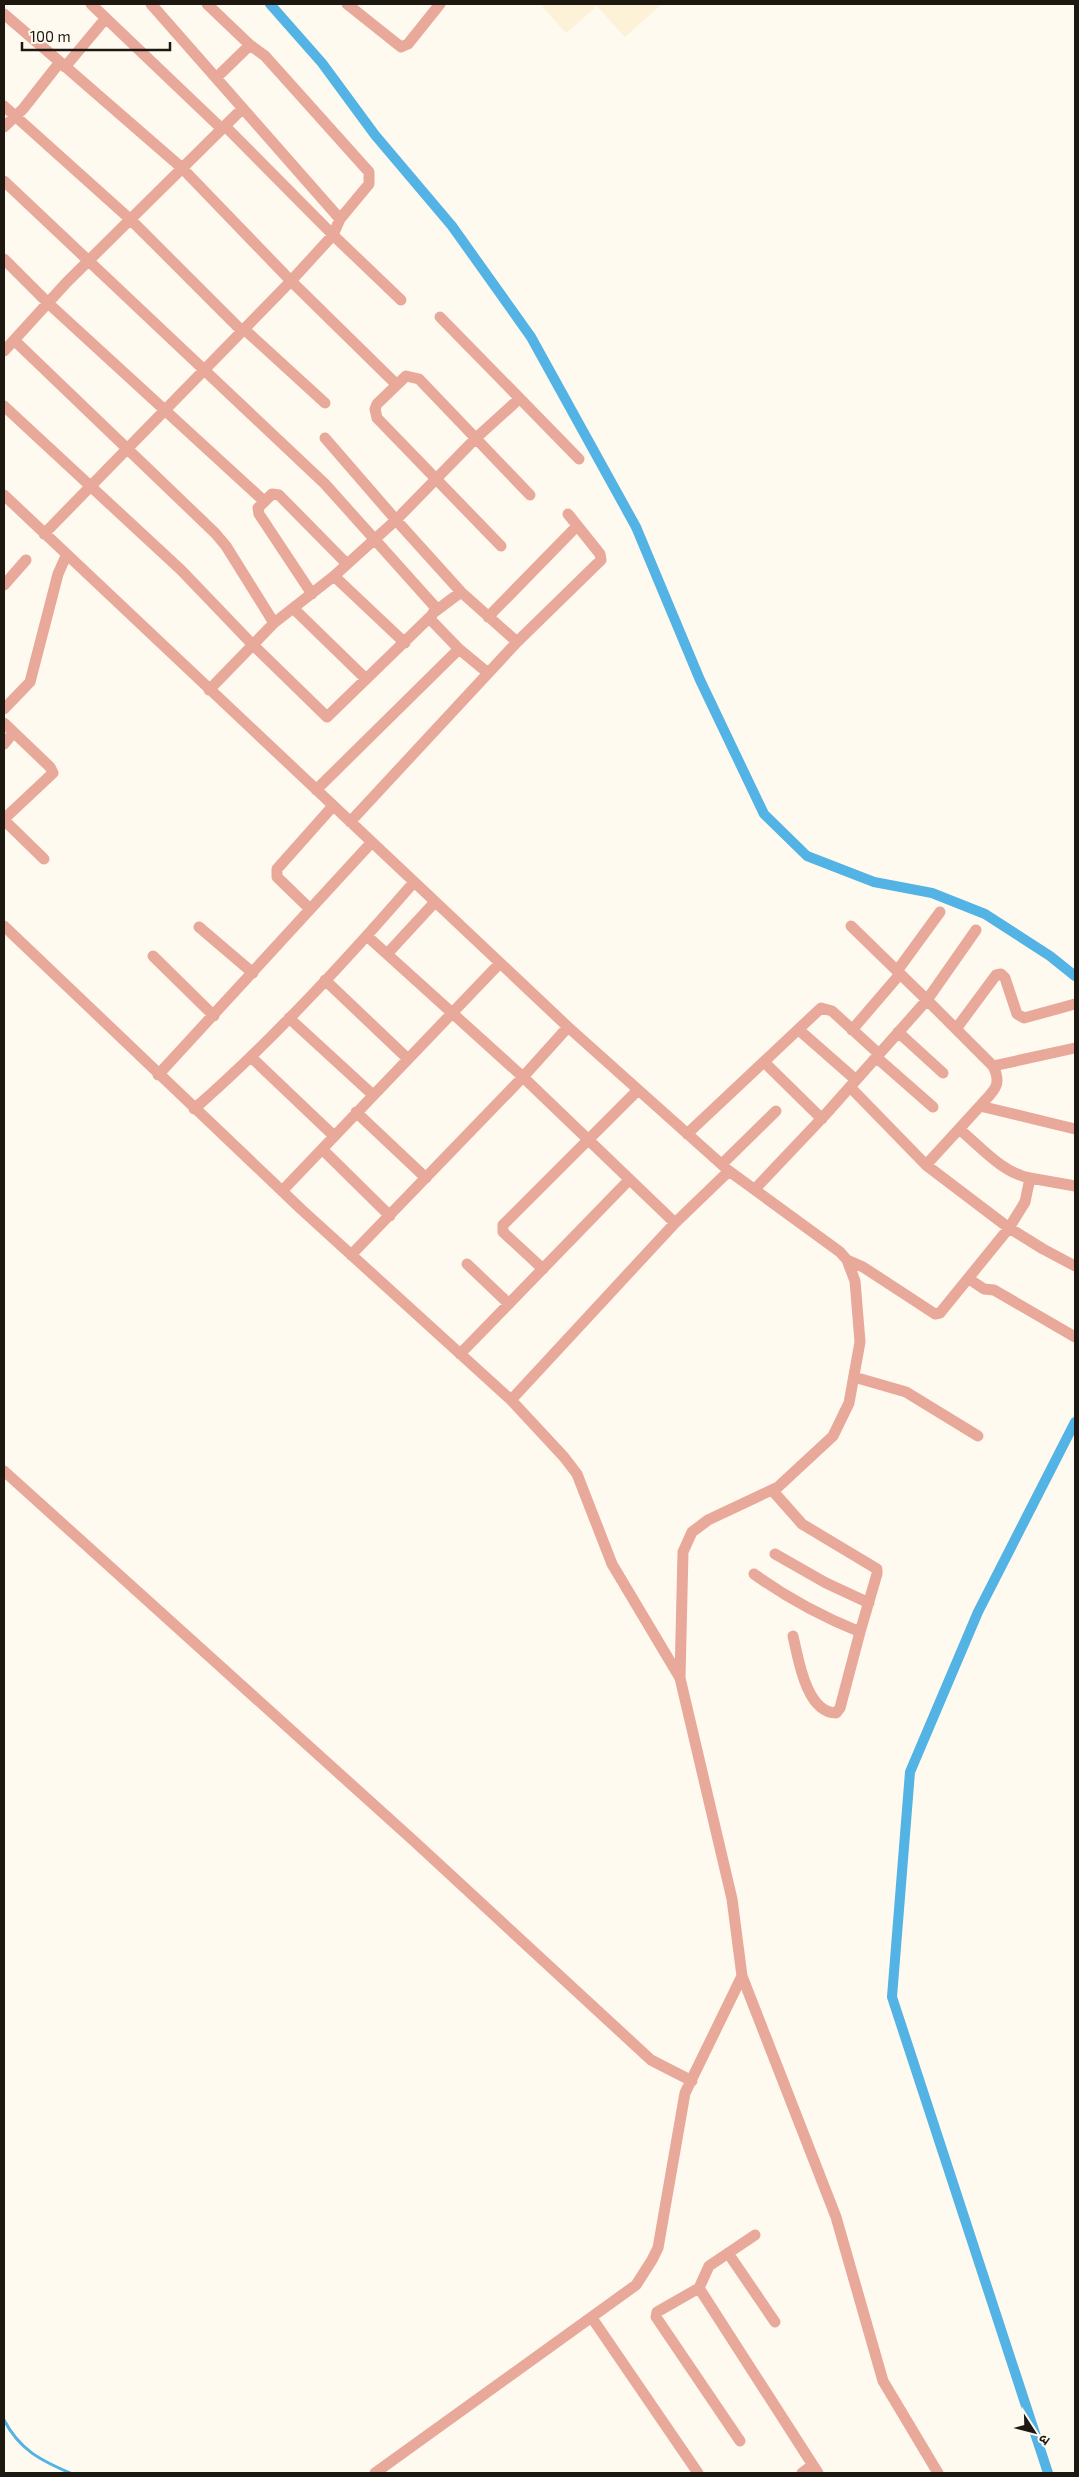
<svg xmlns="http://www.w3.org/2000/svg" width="1079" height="2477" viewBox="0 0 1079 2477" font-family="'Exo 2','Noto Sans Devanagari',sans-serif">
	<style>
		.built { fill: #fdf1d8 }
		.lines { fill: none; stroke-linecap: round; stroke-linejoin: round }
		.stream { stroke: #52b3e4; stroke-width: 3 }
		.canal { stroke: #52b3e4; stroke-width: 10 }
		.minor { stroke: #e8a99a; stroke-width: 11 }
	</style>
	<rect width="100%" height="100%" fill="#fffaf0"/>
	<path class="built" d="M540,4H662L625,37L597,6L566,33Z"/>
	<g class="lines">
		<path class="stream" d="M4,2420C20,2450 40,2460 70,2473"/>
		<path class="canal" d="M270,4L322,63L375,135L452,226L531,337L636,527L700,680L764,814L807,856L874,882L932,893L985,914L1050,956L1075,976
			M1048,2473L892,1997L910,1772L978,1612L1075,1422"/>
		<path class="minor" d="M91,4L222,129
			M151,4L340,219
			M207,4L250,45L216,78
			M347,4L401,47L408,44L440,4
			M4,14L60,62
			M65,67L106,18
			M4,106L131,220L242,331
			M225,126L333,235L401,300
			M4,127L23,109L60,62L182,168L291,281L396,384
			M4,181L325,484L437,609
			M4,259L48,303L264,501
			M440,317L579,459
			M244,329L325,403
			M14,340L215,533L226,546L274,623
			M4,351L67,282L242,109
			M4,406L181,570L252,644L327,717L431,616
			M325,438L396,520L476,438L519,399
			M4,495L568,1027L729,1171L840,1252L847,1260L855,1281L860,1342L849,1403L833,1436L778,1487L708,1520L692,1532L683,1552L680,1678
			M44,534L291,281L333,235L340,219L369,184V172L265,56L250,45
			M501,546L377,418L375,409L377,404L406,376L419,379L530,495
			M334,576L405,643
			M4,585L26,560
			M461,592L433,613L430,619L459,649L488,673
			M312,594L259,514L258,508L272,494L279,495L347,564
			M294,609L366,679
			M488,617L577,526
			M209,690L274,623L334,576L396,520L461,592L517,642
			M4,709L30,682L58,574L66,556
			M4,723L50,767L53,773L4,819
			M4,744L13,733
			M316,790L459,649
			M4,820L44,859
			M350,822L517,642L601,560L600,554L568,514
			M310,909L277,877V869L333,806
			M4,926L302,1210L511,1400L564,1457L577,1474L612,1564L680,1678L732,1899L742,1976L836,2217L883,2381L938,2473
			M851,926L927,1000L976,930
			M199,927L253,973
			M367,936L523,1077L675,1223
			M387,954L435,902
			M153,956L214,1016
			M897,971L940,912
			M325,980L408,1059
			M289,1018L373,1095
			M956,1029L996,975L1001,974L1005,978L1017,1014L1024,1018L1075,1004
			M799,1030L856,1080
			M852,1030L900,974
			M898,1032L943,1073
			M251,1057L334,1136
			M876,1057L933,1107
			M764,1062L822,1119
			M993,1066L1075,1048
			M158,1075L371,843
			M850,1087L926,1165
			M194,1109C273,1040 345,962 414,882
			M356,1112L426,1178
			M959,1129L980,1106L1075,1129
			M687,1134L821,1008L832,1011L879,1054
			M322,1149L390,1216
			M722,1164L776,1111
			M1030,1178L1025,1202L1009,1228L926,1165L959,1129C980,1146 1002,1173 1030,1178L1075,1186
			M755,1189L825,1115L927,1000L993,1066C1003,1086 993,1091 980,1106
			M282,1191L500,963
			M351,1255L523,1077L568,1027
			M847,1260L863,1267L935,1314L940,1313L1009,1228L1043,1249L1075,1266
			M467,1264L509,1304
			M543,1269L503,1232V1225L638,1090
			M969,1279L984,1289L994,1290L1075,1337
			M460,1354L629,1180
			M854,1377L906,1392L978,1436
			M511,1400L675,1223L729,1171
			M4,1471L415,1842L651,2060L692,2081
			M775,1554L826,1583L869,1603
			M754,1574C787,1598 823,1617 860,1632L877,1574V1569L802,1524L772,1490
			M793,1636C798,1657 806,1713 836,1713L840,1708L860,1632
			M728,2253L775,2322
			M699,2288L818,2473
			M592,2318L698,2473
			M740,2441L656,2317L657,2312L699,2288L709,2266L755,2235
			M375,2473L636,2285L652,2260L658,2248L685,2093L742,1976
			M802,2473L813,2465"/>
	</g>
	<rect width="1079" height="2477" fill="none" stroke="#1d1910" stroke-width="10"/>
	<g transform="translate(1034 2432) rotate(126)" stroke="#fffaf0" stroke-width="4" paint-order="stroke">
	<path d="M0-4L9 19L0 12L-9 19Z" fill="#1d1910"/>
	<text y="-8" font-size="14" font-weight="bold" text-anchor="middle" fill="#1d1910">उ</text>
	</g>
	<path d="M22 42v8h148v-8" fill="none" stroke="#1d1910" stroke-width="2.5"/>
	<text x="30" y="42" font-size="15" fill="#1d1910" stroke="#fffaf0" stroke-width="4" paint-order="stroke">100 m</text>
</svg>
